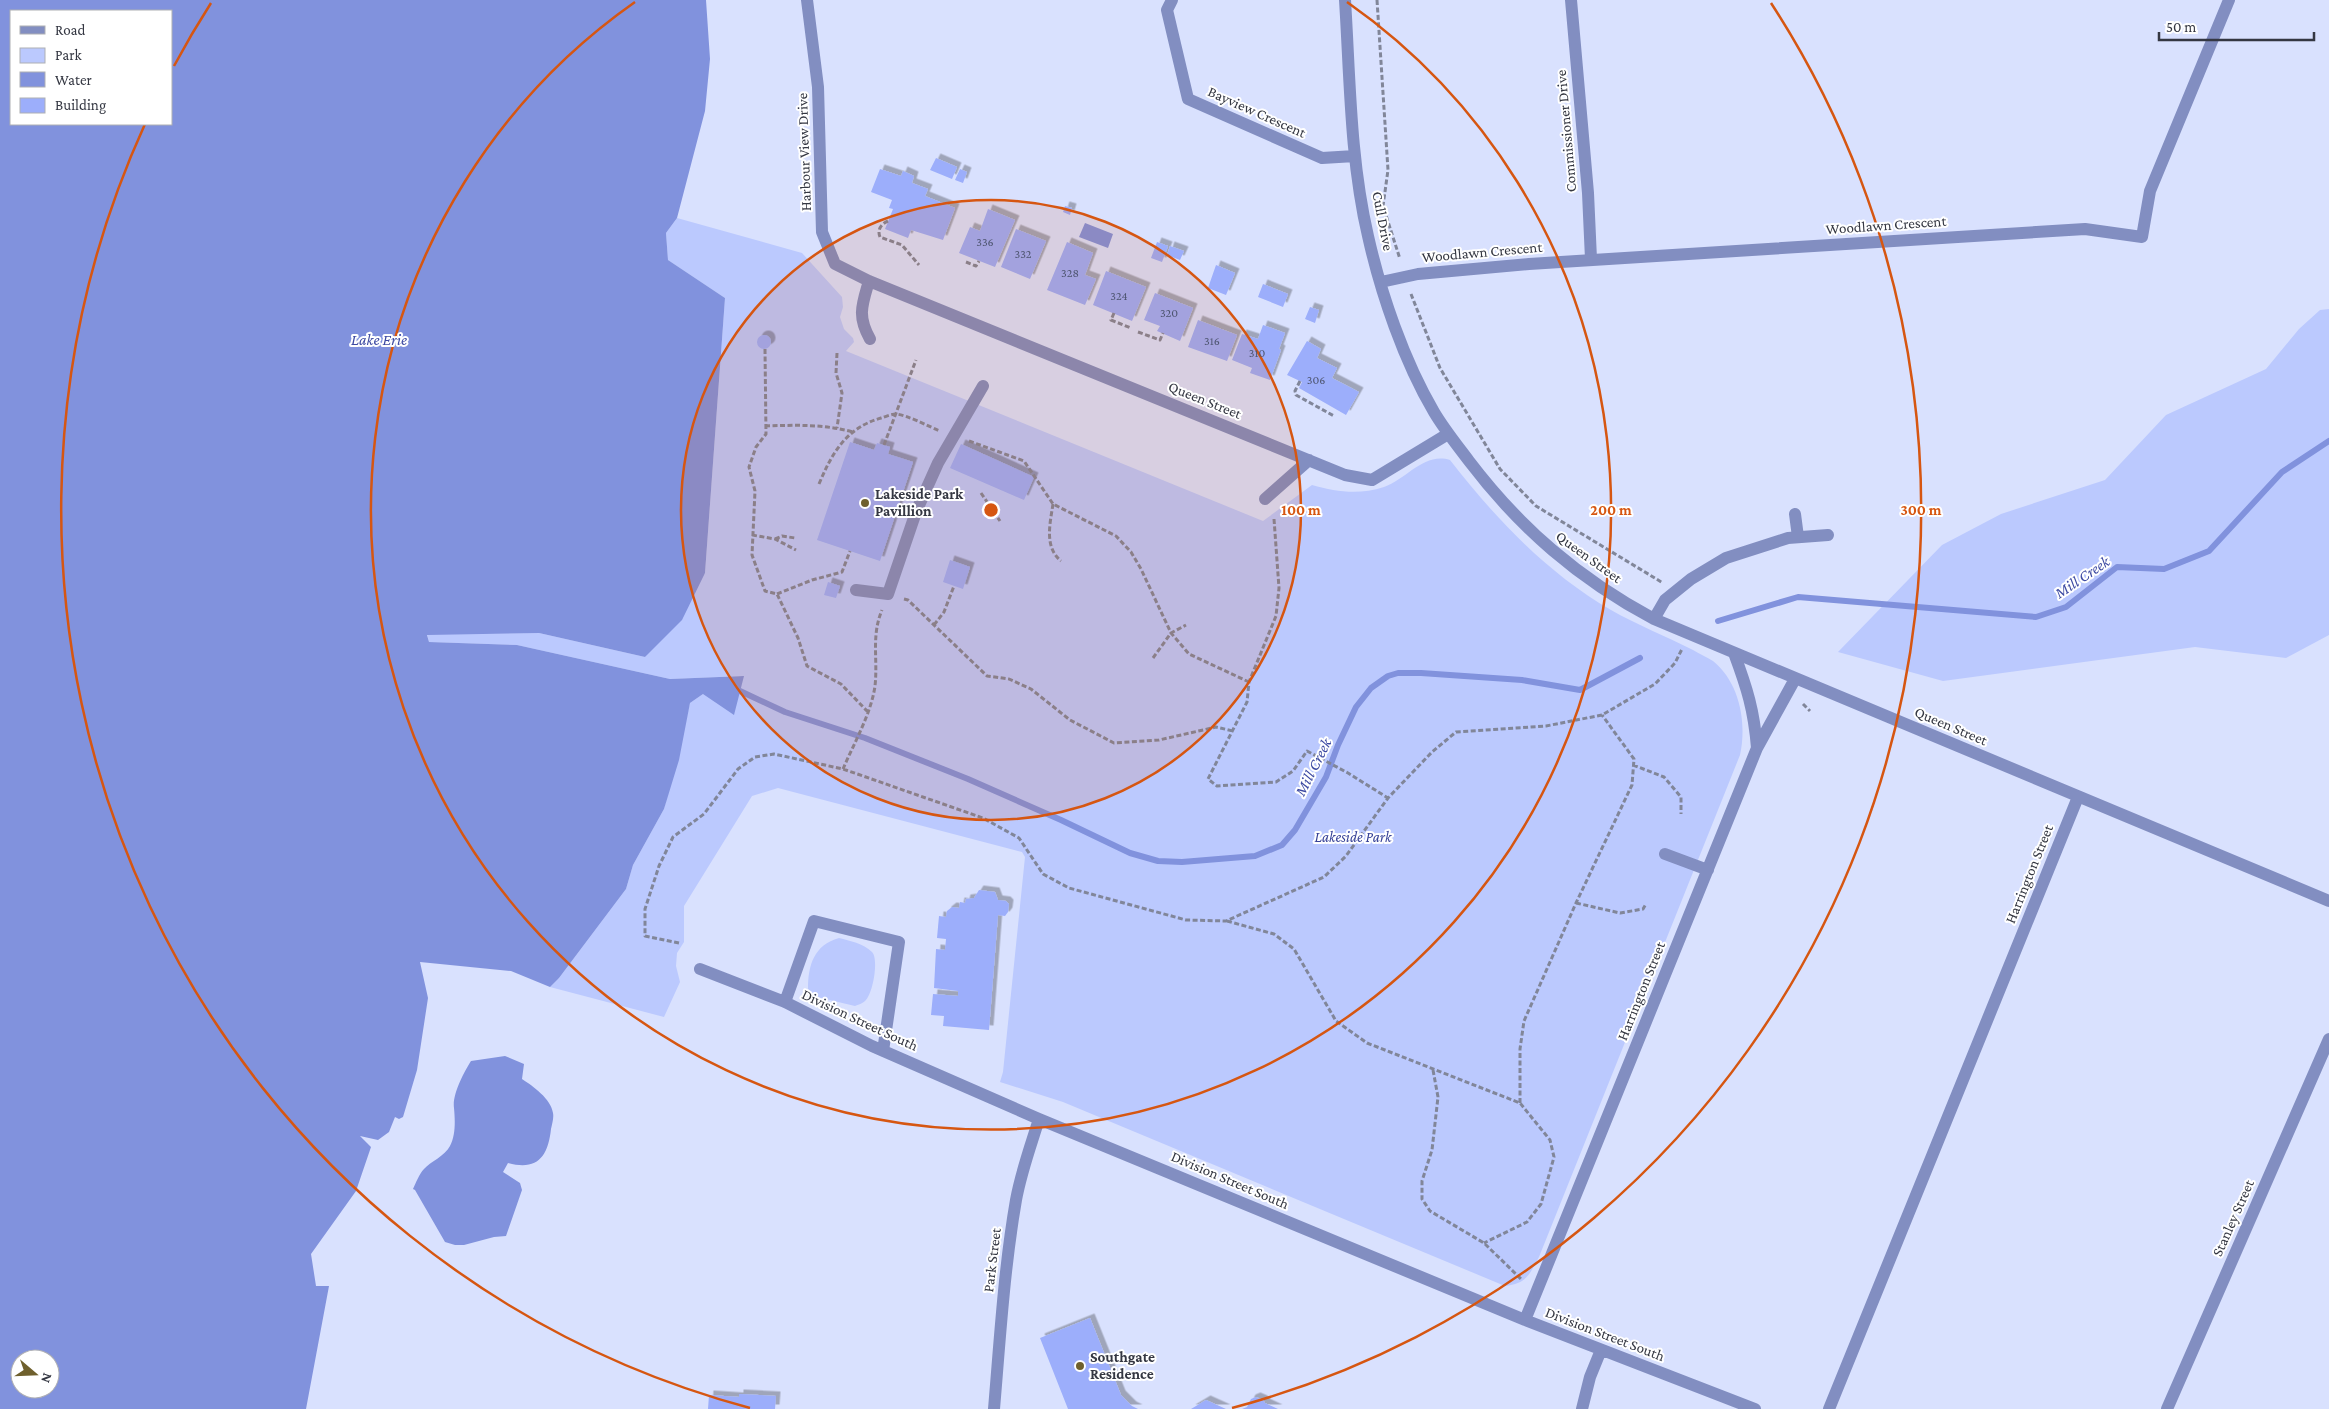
<svg xmlns="http://www.w3.org/2000/svg" width="2329" height="1409" viewBox="0 0 2329 1409" font-family="'Crimson Pro',serif">
	<style>
		.green { fill: #bbc9fe }
		.water { fill: #8192dd; fill-rule: evenodd }
		.lines { fill: none; stroke-linecap: round; stroke-linejoin: round }
		.stream { stroke: #8192dd; stroke-width: 6 }
		.building { fill: #9caefb; filter: url(#shadow) }
		.path { stroke: #818699; stroke-width: 3; stroke-dasharray: 5 2.5; stroke-linecap: butt }
		.minor { stroke: #828ec1; stroke-width: 12 }
		.ring { fill: none; stroke: #d65611; stroke-width: 2.5 }
		.poi-dot { fill: #6f602d; stroke: #fff; stroke-width: 2 }
		.labels { text-anchor: middle; dominant-baseline: central; stroke-width: 4; stroke-linejoin: round; paint-order: stroke }
		.number-label { font-size: 12px; fill: #4e5570 }
		.street-label { font-size: 15px; fill: #343742; stroke: #fff }
		.poi-label { font-size: 15px; font-weight: bold; fill: #343742; stroke: #fff; text-anchor: start }
		.park-label { font-size: 15px; font-style: italic; fill: #354097; stroke: #fff }
		.water-label { font-size: 16px; font-style: italic; fill: #3d4aa2; stroke: #fff }
		.centre { fill: #d65611; stroke: #fff; stroke-width: 2.5 }
		.ring-label { font-size: 15px; text-anchor: middle; font-weight: bold; fill: #d65611; stroke: #fff; stroke-width: 4; stroke-linejoin: round; paint-order: stroke }
	</style>
	<defs>
		<filter id="shadow"><feDropShadow dx="4.5" dy="-4.5" stdDeviation="0" flood-color="#0004"/></filter>
	</defs>
	<rect width="100%" height="100%" fill="#d9e1fe"/>
	<path class="green" d="M677,218L802,253L842,297L843,307L840,317L844,329L853,338L854,342L846,351L1263,521L1312,485C1337,492 1359,495 1384,487C1407,479 1424,452 1450,460C1495,518 1547,573 1611,610C1637,625 1666,636 1693,650C1699,654 1707,657 1713,661C1740,683 1747,723 1740,755L1539,1257C1529,1275 1527,1283 1505,1286L1063,1102L1000,1082L1003,1072L1025,857L1022,852L778,788L752,796L684,906V942L677,953L676,966L680,982L664,1017L550,987L559,978L626,889L633,865L664,809L690,703L703,694L743,676L670,679L517,645L429,642L427,634L539,633L645,657L705,573L725,298L668,260L666,233Z
		M2329,309V635L2286,658L2195,647L1943,681L1838,652L1942,545L2001,514L2105,480L2166,415L2266,369L2299,329L2320,310Z
		M839,938C850,941 863,943 872,952C879,959 873,994 865,1001C863,1003 858,1005 855,1006L817,997L808,989C808,965 814,945 839,938Z"/>
	<path class="water" d="M0,0H706L710,59L705,111L677,218L666,233L668,260L725,298L705,573L682,620L645,657L539,633L427,635L429,642L517,645L670,679L744,676L734,715L703,694L690,703L679,760L664,809L633,865L626,889L559,978L550,987L511,971L420,962L428,998L417,1070L403,1117L399,1119L395,1117L389,1132L378,1140L360,1136L371,1147L356,1191L311,1254L316,1286H329L306,1409H0ZM171,11V124H11V11ZM20,1359H50V1389H20Z
		M1085,223L1113,234L1108,248L1079,237Z
		M505,1056L524,1064L522,1079C533,1086 551,1099 553,1113C554,1118 552,1124 551,1129C548,1157 537,1171 508,1163L503,1172L520,1183L522,1190L506,1236L494,1237L464,1245H455L445,1242L415,1190L413,1189C416,1183 419,1174 424,1169C430,1162 445,1156 450,1146C456,1135 455,1119 454,1108C452,1095 464,1072 471,1061Z"/>
	<g class="lines">
		<path class="stream" d="M1718,621L1798,597L2036,617L2066,607L2117,567L2164,569L2209,551L2282,472L2329,441
			M740,691L785,712L865,738L968,779L1061,820L1130,853L1158,861L1182,862L1255,856L1282,845L1295,830L1326,777L1338,745L1356,707L1371,688L1388,676L1398,673H1421L1522,680L1580,690L1640,658"/>
	</g>
	<path class="building" d="M936,158L957,167L952,179L930,170Z
		M880,169L901,176L903,171L914,176L912,183L928,189L925,196L955,208L943,240L911,230L908,238L885,229L893,209L889,208L892,200L871,192Z
		M960,169L967,172L963,183L955,180Z
		M1065,206L1072,208L1070,215L1063,212Z
		M988,209L1015,220L995,267L959,253L970,227L980,231Z
		M1016,229L1046,241L1030,279L1001,267Z
		M1067,242L1093,253L1085,275L1096,279L1085,305L1047,290Z
		M1157,242L1168,246L1162,262L1151,258Z
		M1170,246L1184,251L1180,260L1167,255Z
		M1216,265L1235,273L1226,295L1208,288Z
		M1106,271L1146,287L1132,321L1093,305Z
		M1263,284L1288,294L1283,307L1258,297Z
		M1155,293L1193,308L1180,341L1157,331L1160,326L1144,320Z
		M1310,307L1319,310L1315,323L1305,319Z
		M1198,320L1237,335L1227,361L1188,347Z
		M1263,325L1285,333L1279,349L1281,350L1270,380L1250,373L1252,368L1232,360L1242,334L1258,339Z
		M757 342a7 7 0 1 1 14 0a7 7 0 1 1-14 0Z
		M1307,341L1321,349L1317,358L1337,368L1332,378L1359,392L1346,415L1299,388L1302,382L1287,375Z
		M850,442L874,450L877,443L890,447L888,454L913,462L880,561L817,540Z
		M961,444L1034,477L1024,500L950,468Z
		M950,560L970,567L963,589L943,582Z
		M828,582L840,586L836,598L824,595Z
		M979,890L995,892L998,900L1006,901L1009,904L1008,912L1005,916L998,915L989,1030L943,1026L944,1016L931,1015L933,994L958,996V991L934,988L936,949L945,950L946,939L937,938L939,916L946,917L947,911L952,907L959,908L960,902L965,903L966,899L974,898Z
		M1090,1318L1121,1395L1132,1406L1138,1409H1068L1040,1338Z
		M739,1394L776,1396L775,1409H708L709,1395L739,1397Z
		M1256,1397L1263,1400L1265,1403L1278,1409H1242L1247,1407L1251,1399Z
		M1206,1400L1226,1409H1191Z"/>
	<g class="lines">
		<path class="path" d="M1377,0L1388,170L1383,206L1400,259
			M888,221C881,224 877,230 880,237L902,245L919,265
			M966,262L976,266L979,261
			M1411,294L1440,368L1500,469L1536,506L1663,583
			M1114,313L1111,320L1131,328
			M1138,332L1160,340L1163,333
			M765,349L766,434L756,447L749,467L755,491L752,555L765,591L777,594L798,638L807,666L841,684L867,711
			M837,353L836,373L842,393L837,428
			M1300,381L1295,391L1296,395L1334,416
			M765,426C795,425 824,424 853,432
			M969,441L1024,461L1053,504L1116,536L1131,552L1141,569L1171,633L1189,654L1249,682
			M884,445L916,360
			M819,484C832,453 846,428 881,418C885,417 891,414 896,414C907,415 928,426 940,431
			M981,493L1000,521
			M1053,504C1050,524 1044,547 1061,561
			M1274,519L1279,588L1276,616L1249,682L1247,702L1208,779L1217,786L1276,782L1293,771L1307,751L1348,773L1388,798
			M752,535L775,539L796,550
			M775,539L782,536L795,538
			M777,594L812,580L842,572L850,551
			M904,599L908,600L987,676L1009,679L1031,689L1070,720L1114,743L1159,740L1216,727L1233,731
			M934,625L944,612L954,586
			M1153,658L1171,633L1186,625
			M1803,704L1810,711
			M1633,765L1664,777L1681,797V814
			M843,769C854,743 871,714 875,686C878,659 871,636 882,610
			M1576,903L1620,913L1643,909L1646,904
			M1227,921L1274,934L1294,949L1336,1021L1367,1043L1520,1103L1550,1140L1554,1157L1541,1204L1527,1222L1484,1243
			M679,943L645,936V909L659,866L673,837L704,814L738,769L755,757L774,754L843,769L983,818L1019,838L1043,874L1069,888L1186,920L1226,921L1324,877L1346,856L1388,798L1432,752L1456,732L1546,726L1602,715L1655,684L1675,663L1682,649
			M1433,1070L1438,1097L1432,1150L1422,1181V1199L1430,1211L1484,1243L1521,1279
			M1520,1103V1049L1524,1021L1576,903L1632,785L1634,759L1602,715"/>
		<path class="minor" d="M807,0L818,87L822,232L835,264L869,281L1345,475L1372,480L1448,434
			M1172,0L1167,10L1188,99L1322,158L1355,156
			M1345,0C1350,78 1350,159 1368,236C1381,294 1404,361 1434,412C1444,429 1457,445 1469,461C1520,528 1579,579 1654,619L2329,901
			M1571,0L1588,193L1591,259
			M869,281C862,305 857,316 870,339
			M1381,282L1418,274L1529,264L2085,229L2142,237L2150,191L2229,0
			M1265,499L1309,460
			M1795,514L1798,537
			M856,590L888,594L916,512L938,463L983,386
			M1654,619L1665,600L1691,579L1726,558L1788,538L1828,535
			M1734,653C1747,688 1754,710 1757,748
			M1665,854L1708,870
			M700,969L785,1002L872,1046L1039,1119L1525,1320L1755,1409
			M785,1002L814,921L899,942L883,1051
			M1525,1320L1757,748L1795,679
			M994,1409C1000,1339 1004,1269 1016,1200C1021,1172 1031,1145 1039,1119
			M1582,1409L1590,1377L1601,1350
			M1829,1409L2078,797
			M2167,1409L2329,1039"/>
	</g>
	<circle cx="991" cy="510" r="310" fill="#d65611" fill-opacity=".12"/>
	<g class="ring">
		<circle cx="991" cy="510" r="310"/>
		<path d="M1347 2A620 620 0 1 1 635 2"/>
		<path d="M750 1408A930 930 0 0 1 145 124M174 66A930 930 0 0 1 211 3M1771 3A930 930 0 0 1 1232 1408"/>
	</g>
	<g class="poi-dot">
		<circle cx="865" cy="503" r="5"/>
		<circle cx="1080" cy="1366" r="5"/>
	</g>
	<g class="labels">
		<g class="number-label">
			<text x="985" y="242">336</text>
			<text x="1023" y="254">332</text>
			<text x="1070" y="273">328</text>
			<text x="1119" y="296">324</text>
			<text x="1169" y="313">320</text>
			<text x="1212" y="341">316</text>
			<text x="1257" y="353">310</text>
			<text x="1316" y="380">306</text>
		</g>
		<g class="street-label">
			<text transform="translate(1257 112) rotate(24)">Bayview Crescent</text>
			<text transform="translate(1566 131) rotate(-95)">Commissioner Drive</text>
			<text transform="translate(804 152) rotate(-92)">Harbour View Drive</text>
			<text transform="translate(1383 221) rotate(79)">Cull Drive</text>
			<text transform="translate(1886 225) rotate(-4)">Woodlawn Crescent</text>
			<text transform="translate(1482 252) rotate(-5)">Woodlawn Crescent</text>
			<text transform="translate(1205 400) rotate(22)">Queen Street</text>
			<text transform="translate(1589 557) rotate(36)">Queen Street</text>
			<text transform="translate(1951 726) rotate(23)">Queen Street</text>
			<text transform="translate(2029 874) rotate(-68)">Harrington Street</text>
			<text transform="translate(1641 991) rotate(-68)">Harrington Street</text>
			<text transform="translate(860 1020) rotate(25)">Division Street South</text>
			<text transform="translate(1230 1180) rotate(23)">Division Street South</text>
			<text transform="translate(2233 1218) rotate(-66)">Stanley Street</text>
			<text transform="translate(992 1260) rotate(-83)">Park Street</text>
			<text transform="translate(1605 1334) rotate(21)">Division Street South</text>
		</g>
		<g class="poi-label">
			<text x="875" y="494">Lakeside Park<tspan x="875" dy="17">Pavillion</tspan></text>
			<text x="1090" y="1357">Southgate<tspan x="1090" dy="17">Residence</tspan></text>
		</g>
		<g class="park-label">
			<text x="1353" y="837">Lakeside Park</text>
		</g>
		<g class="water-label">
			<text x="379" y="339">Lake Erie</text>
			<text transform="translate(2082 577) rotate(-34)">Mill Creek</text>
			<text transform="translate(1313 767) rotate(-63)">Mill Creek</text>
		</g>
	</g>
	<circle cx="991" cy="510" r="8" class="centre"/>
	<g class="ring-label">
		<text x="1301" y="515">100 m</text>
		<text x="1611" y="515">200 m</text>
		<text x="1921" y="515">300 m</text>
	</g>
	<rect x="10" y="10" width="162" height="115" fill="#ffffff" stroke="#aeafb3"/>
	<rect x="20" y="26" width="25" height="8" fill="#828ec1" stroke="#aeafb3"/>
	<text x="55" y="35" font-size="15" fill="#343742">Road</text>
	<rect x="20" y="48" width="25" height="15" fill="#bbc9fe" stroke="#aeafb3"/>
	<text x="55" y="60" font-size="15" fill="#343742">Park</text>
	<rect x="20" y="72" width="25" height="15" fill="#8192dd" stroke="#aeafb3"/>
	<text x="55" y="85" font-size="15" fill="#343742">Water</text>
	<rect x="20" y="98" width="25" height="15" fill="#9caefb" stroke="#aeafb3"/>
	<text x="55" y="110" font-size="15" fill="#343742">Building</text>
	<g transform="translate(35 1374) rotate(109)"><circle r="24" fill="#ffffff" stroke="#aeafb3"/>
	<path d="M0-4L9 19L0 12L-9 19Z" fill="#6f602d"/>
	<text y="-8" font-size="14" font-weight="bold" text-anchor="middle" fill="#343742">N</text>
	</g>
	<path d="M2159 32v8h155v-8" fill="none" stroke="#343742" stroke-width="2.5"/>
	<text x="2166" y="32" font-size="15" fill="#343742" stroke="#ffffff" stroke-width="4" paint-order="stroke">50 m</text>
</svg>
